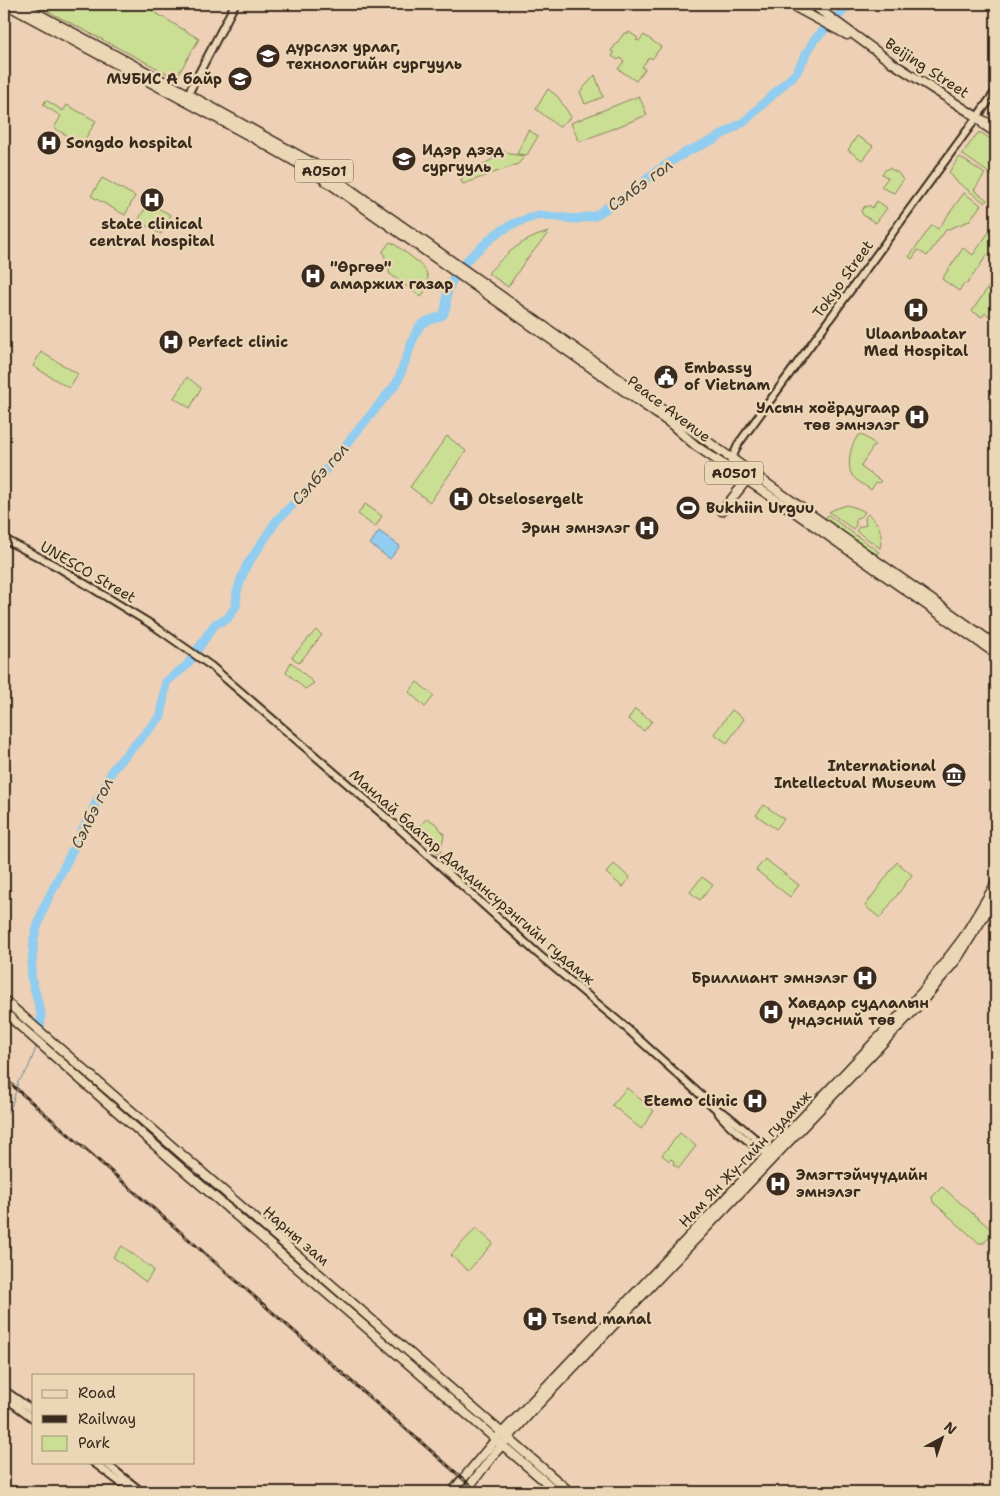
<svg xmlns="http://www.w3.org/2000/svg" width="1000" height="1496" viewBox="0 0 1000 1496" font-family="'Shantell Sans',sans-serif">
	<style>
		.green { fill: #cbdf94; stroke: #838459 }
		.water { fill: #90cdf0; stroke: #6e8c9c }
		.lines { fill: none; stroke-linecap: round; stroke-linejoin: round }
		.stream { stroke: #6e8c9c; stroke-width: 1 }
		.river { stroke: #90cdf0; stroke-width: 9 }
		.secondary-casing { stroke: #3b2a1e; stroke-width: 10 }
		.primary-casing { stroke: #3b2a1e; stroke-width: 11 }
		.trunk-casing { stroke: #3b2a1e; stroke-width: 11 }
		.secondary { stroke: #ebd6b5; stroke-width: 6 }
		.primary { stroke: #ebd6b5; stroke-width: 8 }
		.trunk { stroke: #ebd6b5; stroke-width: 8 }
		.rail-casing { stroke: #3b2a1e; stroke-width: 3 }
		.rail { stroke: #ebd6b5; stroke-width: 1; stroke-dasharray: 4; stroke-linecap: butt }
		.labels { text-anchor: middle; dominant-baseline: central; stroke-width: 5; stroke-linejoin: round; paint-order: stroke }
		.shield { fill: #ebd6b5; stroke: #705e4b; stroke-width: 1 }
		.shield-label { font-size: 14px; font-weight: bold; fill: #3b2a1e }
		.poi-label { font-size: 15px; font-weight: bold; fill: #3b2a1e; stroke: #ebd6b5; text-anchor: start }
		.street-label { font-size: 15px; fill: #3b2a1e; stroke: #ebd6b5 }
		.water-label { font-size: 16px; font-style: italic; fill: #48423e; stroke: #ebd6b5 }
	</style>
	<rect width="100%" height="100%" fill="#edd0b5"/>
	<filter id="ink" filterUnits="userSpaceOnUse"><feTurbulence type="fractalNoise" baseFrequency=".02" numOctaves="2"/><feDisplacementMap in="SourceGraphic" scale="10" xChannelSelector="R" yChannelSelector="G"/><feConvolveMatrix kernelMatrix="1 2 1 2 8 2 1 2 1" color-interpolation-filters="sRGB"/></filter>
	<g filter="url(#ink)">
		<path class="green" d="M34,4H141L199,39L176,78Z
			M625,32L627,34L629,32L638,38L636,40L639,41L644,35L661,47L652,59L649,57L642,67L645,69L636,81L618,69L624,61L620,58L618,60L612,56L614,53L611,51Z
			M595,75L603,97L585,104L580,92Z
			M548,89L558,97L571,117L559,127L536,109Z
			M639,96L647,115L579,142L571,123Z
			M46,100L63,111L67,105L96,121L82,144L54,128L61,116L43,105Z
			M528,130L538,136L527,155L517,154Z
			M978,133H982L996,143V178L962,154Z
			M857,136L873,146L862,160L848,150Z
			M500,149L510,154L525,156L518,164L463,184L461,181L465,172L478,168L499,155L498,152Z
			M960,157L985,174L974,190L987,200L985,203L956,181L949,172Z
			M889,168L898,173L903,180L894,193L881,187L888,178L882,174L885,170Z
			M102,178L135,196L125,215L91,196Z
			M964,193L981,205L969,221L946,230L927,256L918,250L912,259L909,257L932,225L938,229Z
			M877,201L887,208L876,223L863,215L861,211L865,206L867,207L869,205L872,208Z
			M148,203L171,215L161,234L138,221Z
			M996,222V251L987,255L967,284L964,283L959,291L942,279L963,248L973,255Z
			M549,232L523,264L508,287L488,273C507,253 521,239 549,232Z
			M390,242C397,245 403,251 409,255C426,268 435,277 421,297L390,274L383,251Z
			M996,276V320L985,313L982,317L972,311Z
			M41,352L78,374L69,388L33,366Z
			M187,377L201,388L190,408L174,398Z
			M861,434L875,444L861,465L862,468L881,481L879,483L876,482L871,490C865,485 856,481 852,475C846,465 851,439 861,434Z
			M447,436L466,451L430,502L410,487Z
			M365,504L382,516L375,527L358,514Z
			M847,505L857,508L865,512L862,516L856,518V525L853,529L829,512L835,509Z
			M868,514C880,524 883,532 880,548L856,531L859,527L866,525L865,518Z
			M828,515L879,552L876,554L872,553L828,521L826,517Z
			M316,630L322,635L299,663L292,657Z
			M291,662L314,683L305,689L286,672Z
			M417,682L434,696L425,707L409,692Z
			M635,709L652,721L644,731L628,719Z
			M732,710L744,719L727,743L714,734Z
			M764,805L784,819L776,829L756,815Z
			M427,818L436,824L444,834L440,855L415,832Z
			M765,859L799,885L790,897L756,870Z
			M897,862L912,875L880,918L865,906Z
			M614,864L630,878L623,887L606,873Z
			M702,877L713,885L700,900L690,892Z
			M627,1088L654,1111L641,1129L612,1105Z
			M680,1133L696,1146L679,1168L673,1164L674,1161L671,1159L669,1161L662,1155Z
			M942,1187L993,1231L984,1243H979L933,1202L932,1197Z
			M476,1228L493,1243L468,1271L451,1255Z
			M122,1246L154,1270L146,1282L113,1257Z"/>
		<path class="water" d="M379,531L400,546L390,559L370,544Z"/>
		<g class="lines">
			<path class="stream" d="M4,1117L12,1105L18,1082L28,1069L37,1045"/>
			<path class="river" d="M40,1037L41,1013L31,977L34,938L43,909L113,769L161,716L166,682L187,665L215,624L227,619L236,606L237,592L242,576L247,565L277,520L313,485L396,384C404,370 413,332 421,325C428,319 437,319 443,315L446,307L447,294L452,281L468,259L497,233L515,223L539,215L575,219L595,216L617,201L632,194L651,175L686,152L713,140L745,121L796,73L814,40L850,4"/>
			<defs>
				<path id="secondary" d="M186,98L235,4
					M730,470L732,458L739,443L996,91
					M4,539L56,566L154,626L211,666L395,825L538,954L623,1025L715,1108L727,1115L774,1154
					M717,1111C725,1123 757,1150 770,1155
					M4,1390L34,1411
					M4,1397L34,1419
					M93,1462L133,1492
					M104,1462L142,1492"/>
				<path id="primary" d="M789,4L847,35
					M812,4L891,62L977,117L996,127
					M978,118L984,125L996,133
					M4,1000L570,1492
					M4,1012L173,1161L557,1492
					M452,1492L496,1439L922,992L963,938L996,883
					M465,1492L495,1453L531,1412L920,1004L957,959L996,897"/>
				<path id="trunk" d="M5,4L255,139L313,172L671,424L696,446L797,514L996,654
					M20,4L188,94L313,163L996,645
					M722,511L746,481"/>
			</defs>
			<use href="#secondary" class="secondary-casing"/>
			<use href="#primary" class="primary-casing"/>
			<use href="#trunk" class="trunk-casing"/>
			<use href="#secondary" class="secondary"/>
			<use href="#primary" class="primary"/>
			<use href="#trunk" class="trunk"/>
			<defs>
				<path id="rail" d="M4,1078L478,1492"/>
			</defs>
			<use href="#rail" class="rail-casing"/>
			<use href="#rail" class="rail"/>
		</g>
	</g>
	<defs>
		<symbol id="university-disc" viewBox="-11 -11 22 22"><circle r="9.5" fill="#3b2a1e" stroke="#ebd6b5"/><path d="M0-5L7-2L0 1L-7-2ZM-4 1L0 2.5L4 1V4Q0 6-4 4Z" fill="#fff"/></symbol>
		<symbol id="hospital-disc" viewBox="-11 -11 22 22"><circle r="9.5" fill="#3b2a1e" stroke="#ebd6b5"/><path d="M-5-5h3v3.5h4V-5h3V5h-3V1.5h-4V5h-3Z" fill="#fff"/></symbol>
		<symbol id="civic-disc" viewBox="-11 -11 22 22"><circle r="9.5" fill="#3b2a1e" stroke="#ebd6b5"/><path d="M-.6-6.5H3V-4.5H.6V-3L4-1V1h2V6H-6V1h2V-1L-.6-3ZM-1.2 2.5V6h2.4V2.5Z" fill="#fff"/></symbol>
		<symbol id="stadium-disc" viewBox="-11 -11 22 22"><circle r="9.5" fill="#3b2a1e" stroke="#ebd6b5"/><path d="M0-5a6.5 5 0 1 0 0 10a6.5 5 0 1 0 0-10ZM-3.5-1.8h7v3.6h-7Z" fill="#fff"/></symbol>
		<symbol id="museum-disc" viewBox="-11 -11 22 22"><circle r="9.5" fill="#3b2a1e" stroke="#ebd6b5"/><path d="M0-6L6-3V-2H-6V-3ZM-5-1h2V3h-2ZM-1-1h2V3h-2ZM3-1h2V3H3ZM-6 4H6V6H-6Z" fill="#fff"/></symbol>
	</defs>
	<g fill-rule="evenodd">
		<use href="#university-disc" x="254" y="42" width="28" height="28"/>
		<use href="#university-disc" x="226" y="65" width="28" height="28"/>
		<use href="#hospital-disc" x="35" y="129" width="28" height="28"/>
		<use href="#university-disc" x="390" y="145" width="28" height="28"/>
		<use href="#hospital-disc" x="138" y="186" width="28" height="28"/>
		<use href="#hospital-disc" x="299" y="262" width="28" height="28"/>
		<use href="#hospital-disc" x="902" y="296" width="28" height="28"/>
		<use href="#hospital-disc" x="157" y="328" width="28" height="28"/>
		<use href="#civic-disc" x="652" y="363" width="28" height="28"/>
		<use href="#hospital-disc" x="903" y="403" width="28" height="28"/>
		<use href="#hospital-disc" x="447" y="485" width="28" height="28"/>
		<use href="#stadium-disc" x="674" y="494" width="28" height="28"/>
		<use href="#hospital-disc" x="633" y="514" width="28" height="28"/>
		<use href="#museum-disc" x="940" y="761" width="28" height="28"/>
		<use href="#hospital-disc" x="851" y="964" width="28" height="28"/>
		<use href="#hospital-disc" x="757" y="998" width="28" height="28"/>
		<use href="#hospital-disc" x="741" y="1087" width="28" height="28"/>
		<use href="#hospital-disc" x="764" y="1170" width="28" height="28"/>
		<use href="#hospital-disc" x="521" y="1305" width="28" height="28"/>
	</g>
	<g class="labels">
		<g class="shield">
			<rect x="295" y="159.5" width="58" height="23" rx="4"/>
			<rect x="705" y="461.5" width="58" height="23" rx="4"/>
		</g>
		<g class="shield-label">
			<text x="324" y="171">A0501</text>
			<text x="734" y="473">A0501</text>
		</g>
		<g class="poi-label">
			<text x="286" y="47">дүрслэх урлаг,<tspan x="286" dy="17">технологийн сургууль</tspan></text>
			<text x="222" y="79" text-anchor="end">МУБИС А байр</text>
			<text x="66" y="143">Songdo hospital</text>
			<text x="422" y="150">Идэр дээд<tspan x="422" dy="17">сургууль</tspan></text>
			<text x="152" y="224" text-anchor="middle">state clinical<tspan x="152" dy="17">central hospital</tspan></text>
			<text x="330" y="267">"Өргөө"<tspan x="330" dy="17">амаржих газар</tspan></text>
			<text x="916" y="334" text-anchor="middle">Ulaanbaatar<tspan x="916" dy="17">Med Hospital</tspan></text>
			<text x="188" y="342">Perfect clinic</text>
			<text x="684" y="368">Embassy<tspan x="684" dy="17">of Vietnam</tspan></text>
			<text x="900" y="408" text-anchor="end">Улсын хоёрдугаар<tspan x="900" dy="17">төв эмнэлэг</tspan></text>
			<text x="478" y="499">Otselosergelt</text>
			<text x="706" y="508">Bukhiin Urguu</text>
			<text x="630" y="528" text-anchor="end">Эрин эмнэлэг</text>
			<text x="936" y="766" text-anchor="end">International<tspan x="936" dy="17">Intellectual Museum</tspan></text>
			<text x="848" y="978" text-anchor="end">Бриллиант эмнэлэг</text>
			<text x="788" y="1003">Хавдар судлалын<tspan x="788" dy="17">үндэсний төв</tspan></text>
			<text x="738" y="1101" text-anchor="end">Etemo clinic</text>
			<text x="796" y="1175">Эмэгтэйчүүдийн<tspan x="796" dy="17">эмнэлэг</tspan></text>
			<text x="552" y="1319">Tsend manal</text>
		</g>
		<g class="street-label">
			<text transform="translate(927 68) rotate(33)">Beijing Street</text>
			<text transform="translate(843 279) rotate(-54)">Tokyo Street</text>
			<text transform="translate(669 409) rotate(37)">Peace Avenue</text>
			<text transform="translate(88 572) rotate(30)">UNESCO Street</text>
			<text transform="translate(472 877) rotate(41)">Манлай баатар Дамдинсүрэнгийн гудамж</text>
			<text transform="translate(745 1159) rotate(-46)">Нам Ян Жү-гийн гудамж</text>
			<text transform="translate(296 1236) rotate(41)">Нарны зам</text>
		</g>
		<g class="water-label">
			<text transform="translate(640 185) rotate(-36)">Сэлбэ гол</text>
			<text transform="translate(320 474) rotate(-48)">Сэлбэ гол</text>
			<text transform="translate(92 813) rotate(-64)">Сэлбэ гол</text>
		</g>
	</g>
	<rect width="1000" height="1496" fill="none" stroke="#ebd6b5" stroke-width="20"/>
	<rect x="10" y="10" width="980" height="1476" fill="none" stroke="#3b2a1e" stroke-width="2" filter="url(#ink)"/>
	<rect x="32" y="1374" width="162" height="90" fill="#ebd6b5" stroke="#a59179"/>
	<rect x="42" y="1390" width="25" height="8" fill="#ebd6b5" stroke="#a59179"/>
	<text x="78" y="1398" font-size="15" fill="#3b2a1e">Road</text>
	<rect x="42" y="1415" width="25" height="8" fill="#3b2a1e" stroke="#a59179"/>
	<text x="78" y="1424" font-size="15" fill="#3b2a1e">Railway</text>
	<rect x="42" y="1436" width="25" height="15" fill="#cbdf94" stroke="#a59179"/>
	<text x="78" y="1448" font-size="15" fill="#3b2a1e">Park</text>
	<g transform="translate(942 1438) rotate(40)" stroke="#ebd6b5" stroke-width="4" paint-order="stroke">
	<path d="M0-4L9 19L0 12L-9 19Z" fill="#3b2a1e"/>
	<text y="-8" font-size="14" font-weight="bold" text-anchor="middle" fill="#3b2a1e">N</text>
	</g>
</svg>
